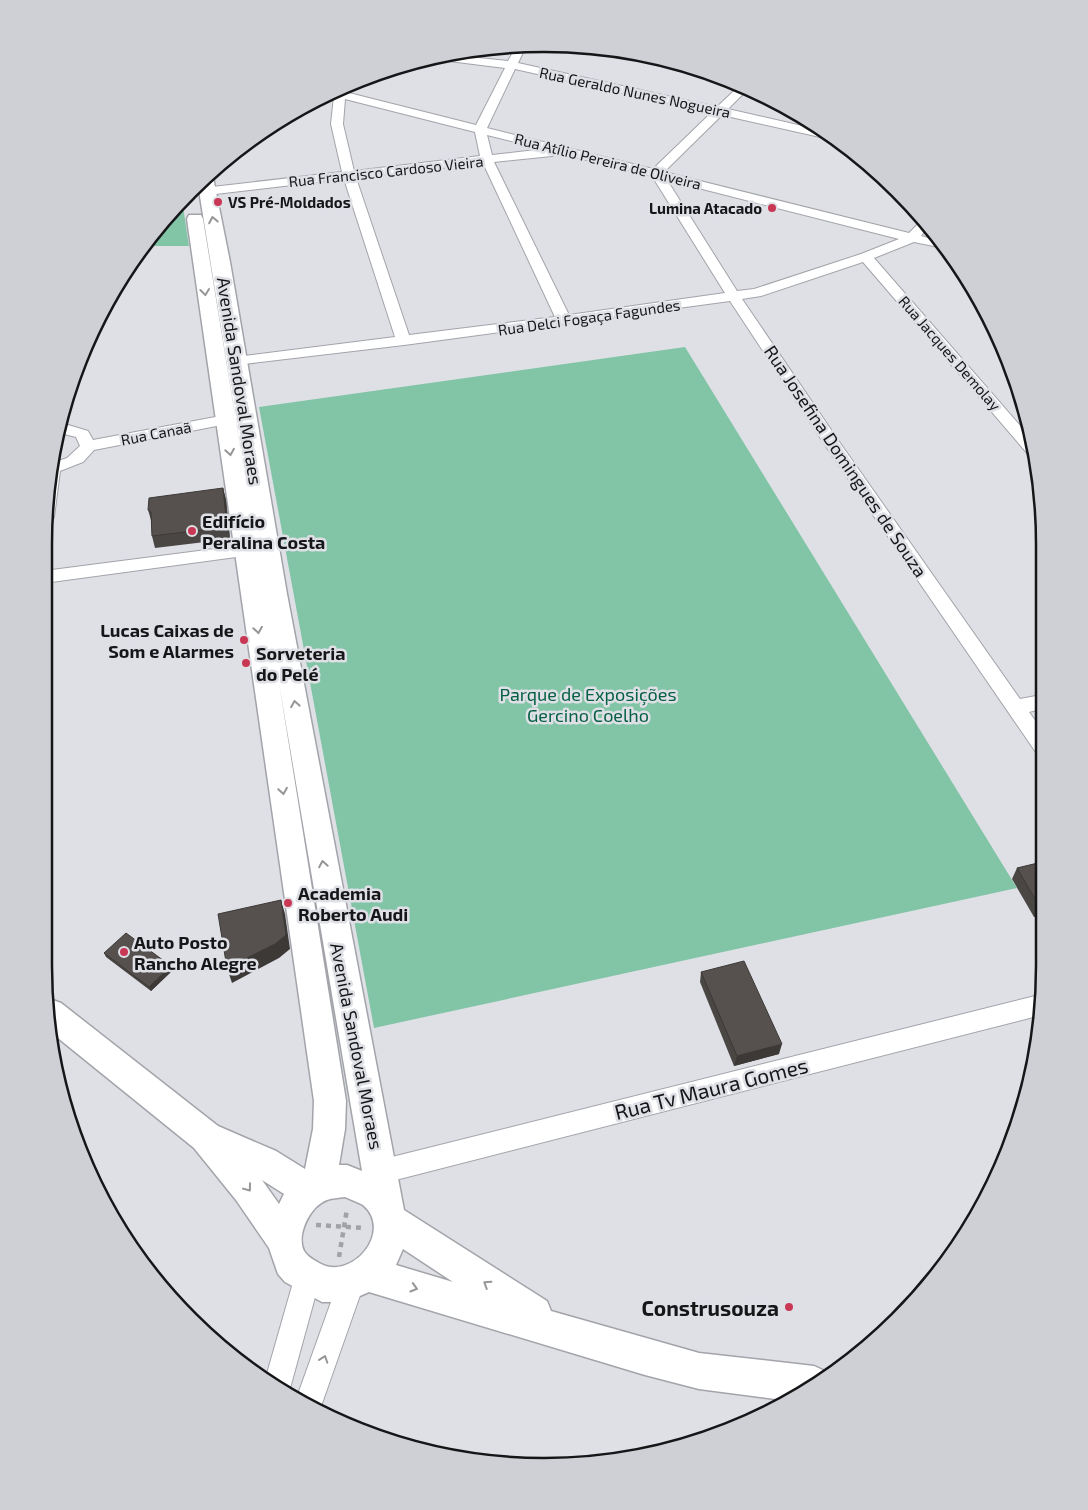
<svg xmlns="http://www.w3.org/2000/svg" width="1088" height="1510" viewBox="0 0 1088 1510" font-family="'Exo 2',sans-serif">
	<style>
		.green { fill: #82c4a6 }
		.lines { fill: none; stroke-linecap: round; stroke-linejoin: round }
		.minor-casing { stroke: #a2a4aa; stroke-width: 2 }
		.major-casing { stroke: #a2a4aa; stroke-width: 3 }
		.path { stroke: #a0a2a7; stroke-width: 4.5; stroke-dasharray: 5 5; stroke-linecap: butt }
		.minor { fill: #fff; fill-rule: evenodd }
		.major { fill: #fff; fill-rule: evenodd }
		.wall { fill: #4a4643 }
		.shaded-wall { fill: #3c3937 }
		.building { fill: #56514e; stroke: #3c3937 }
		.oneway { stroke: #969698 }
		.poi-dot { fill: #c83753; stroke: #dee0e6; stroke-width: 2 }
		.labels { text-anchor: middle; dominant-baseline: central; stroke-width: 5; stroke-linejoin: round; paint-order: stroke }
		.far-street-label { font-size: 15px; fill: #161619; stroke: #dee0e6 }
		.far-poi-label { font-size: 15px; font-weight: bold; fill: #161619; stroke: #dee0e6; text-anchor: start }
		.street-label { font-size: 18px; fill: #161619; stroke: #dee0e6 }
		.poi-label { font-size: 18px; font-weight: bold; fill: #161619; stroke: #dee0e6; text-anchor: start }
		.park-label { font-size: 18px; fill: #055f43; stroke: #dee0e6 }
		.near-street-label { font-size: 21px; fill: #161619; stroke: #dee0e6 }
		.near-poi-label { font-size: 21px; font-weight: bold; fill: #161619; stroke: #dee0e6; text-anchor: end }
		.rim { fill: none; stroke: #161619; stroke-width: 2.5 }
	</style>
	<rect width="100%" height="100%" fill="#dee0e6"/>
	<path class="green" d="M182,200L189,246H145L168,214Z
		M685,347L1017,888L374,1028L259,407Z"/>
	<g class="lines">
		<defs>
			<path id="minor" d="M526,46L518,63L717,107L739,86L748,89L728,109L820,130L833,138L829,139L722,115L664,172L909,233L923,219L928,226L921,236L937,240L943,248L914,242L874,258L1030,437L1034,454L1027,453L863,262L761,296L742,299L840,443L1020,699L1041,695V709L1029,712L1042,730V753L1035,751L825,445L730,301L404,345L236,365L231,364L229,361L231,358L236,357L395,337L344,179L207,195L203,194L201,191L203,188L342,172L331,124L334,96L329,95L344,88L345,92L476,125L505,68L441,60L436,58L450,55L508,61L516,47ZM515,69L711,113L653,169L487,128ZM345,99L475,132L480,156L354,171L343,124ZM487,135L544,149L492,155ZM558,153L652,176L725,293L569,315L494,162L552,156ZM483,163L555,317L409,335L356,178ZM667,180L899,239L861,254L754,289L737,291Z
				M242,412L247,414L250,417L247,420L94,450L83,462L60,471L54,517L52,521L46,522L52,463L67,458L80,446L76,437L64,434H57L60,425L65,424L88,431L93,440Z
				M245,545L251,547L254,551L251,555L44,583V571Z
				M1043,994L1041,1015L380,1184L371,1181L367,1172L371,1163L380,1160Z
				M307,1266L317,1269L320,1279L289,1392L266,1377L294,1279L297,1269Z
				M351,1271L361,1274L364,1284L319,1412L297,1397L341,1274Z"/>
			<path id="major" d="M209,173L213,177L230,262L287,594L404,1210L547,1301L551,1311L699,1353L814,1366L827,1372L828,1375L791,1401L699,1389L645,1375L369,1292L346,1302H322L285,1282L278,1274L269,1248L236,1200L194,1148L53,1034L48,1000L50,999L61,1003L218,1126L276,1151L305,1169L313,1129L314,1101L187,219L189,215H201L203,219L246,483L198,184ZM279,683L362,1171L347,1165H339L345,1129L346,1101ZM262,1180L284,1194L279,1204ZM345,1197C351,1200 358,1202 363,1205C394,1231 352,1282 319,1263C314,1260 308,1257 304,1251C296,1235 310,1206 327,1200C332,1198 339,1198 345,1197ZM403,1249L453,1282L396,1265Z"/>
		</defs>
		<use href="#minor" class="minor-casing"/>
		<use href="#major" class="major-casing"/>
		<path class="path" d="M316,1225L365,1228
			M339,1257L347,1209"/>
		<use href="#minor" class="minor"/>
		<use href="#major" class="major"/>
	</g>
	<path class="wall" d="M223,488L226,500L230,539L155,548L152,536L151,520L148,510Z
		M1042,862L1043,915L1034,917L1012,879L1017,868Z
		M104,953L173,970L151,991L106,957Z
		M701,972L779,1054L734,1066L700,982Z"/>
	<path class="shaded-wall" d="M223,488L226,500L230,539L227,527Z
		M281,900L285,914L290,949L279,958L232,983L227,968Z
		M1043,905V915L1034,917L1039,906Z
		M171,966L173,970L151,991L149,987Z
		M782,1044L779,1054L734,1066L737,1056Z"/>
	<path class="building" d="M223,488L227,527L152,536L151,512L148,510L149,498Z
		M1042,862L1043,905L1039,906L1017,868Z
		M281,900L286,935L275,944L227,968L218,914Z
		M126,933L171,966L149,987L104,953Z
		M744,961L782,1044L737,1056L701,972Z"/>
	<defs><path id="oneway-chevron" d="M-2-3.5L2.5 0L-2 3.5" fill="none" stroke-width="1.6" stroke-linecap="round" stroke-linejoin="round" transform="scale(1.25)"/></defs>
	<g class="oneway">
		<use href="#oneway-chevron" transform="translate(213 220) rotate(-101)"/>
		<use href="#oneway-chevron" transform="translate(205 292) rotate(83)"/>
		<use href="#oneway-chevron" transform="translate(230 452) rotate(81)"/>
		<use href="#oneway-chevron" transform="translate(258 630) rotate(81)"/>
		<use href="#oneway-chevron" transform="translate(295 704) rotate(-100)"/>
		<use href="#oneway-chevron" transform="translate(283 791) rotate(81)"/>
		<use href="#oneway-chevron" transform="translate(323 864) rotate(-100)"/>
		<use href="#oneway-chevron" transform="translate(248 1188) rotate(53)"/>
		<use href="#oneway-chevron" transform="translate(487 1284) rotate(-147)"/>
		<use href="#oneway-chevron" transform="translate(414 1288) rotate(16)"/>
		<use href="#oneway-chevron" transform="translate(324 1359) rotate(-71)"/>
	</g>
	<g class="poi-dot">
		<circle cx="218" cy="202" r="5"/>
		<circle cx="772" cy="208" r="5"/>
		<circle cx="192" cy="531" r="5"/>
		<circle cx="244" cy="640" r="5"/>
		<circle cx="246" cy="663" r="5"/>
		<circle cx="288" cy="903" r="5"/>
		<circle cx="124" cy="952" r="5"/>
		<circle cx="789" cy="1307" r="5"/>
	</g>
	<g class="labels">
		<g class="far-street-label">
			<text transform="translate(635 92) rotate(12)">Rua Geraldo Nunes Nogueira</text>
			<text transform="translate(608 161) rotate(14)">Rua Atílio Pereira de Oliveira</text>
			<text transform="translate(386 171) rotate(-6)">Rua Francisco Cardoso Vieira</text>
			<text transform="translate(589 317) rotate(-8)">Rua Delci Fogaça Fagundes</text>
			<text transform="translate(950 353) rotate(49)">Rua Jacques Demolay</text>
			<text transform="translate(156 433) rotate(-11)">Rua Canaã</text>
		</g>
		<g class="far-poi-label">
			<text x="228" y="202">VS Pré-Moldados</text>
			<text x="762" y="208" text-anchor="end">Lumina Atacado</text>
		</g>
		<g class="street-label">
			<text transform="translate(240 381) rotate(81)">Avenida Sandoval Moraes</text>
			<text transform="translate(846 461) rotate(56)">Rua Josefina Domingues de Souza</text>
			<text transform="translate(357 1046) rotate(79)">Avenida Sandoval Moraes</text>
		</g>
		<g class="poi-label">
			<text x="202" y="521">Edifício<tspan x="202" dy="21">Peralina Costa</tspan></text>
			<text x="234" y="630" text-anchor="end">Lucas Caixas de<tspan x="234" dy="21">Som e Alarmes</tspan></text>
			<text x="256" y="653">Sorveteria<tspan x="256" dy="21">do Pelé</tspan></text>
			<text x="298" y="893">Academia<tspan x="298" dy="21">Roberto Audi</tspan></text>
			<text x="134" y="942">Auto Posto<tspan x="134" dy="21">Rancho Alegre</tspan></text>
		</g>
		<g class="park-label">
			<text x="588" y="694">Parque de Exposições<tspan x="588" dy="21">Gercino Coelho</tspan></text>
		</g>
		<g class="near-street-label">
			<text transform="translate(711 1088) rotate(-14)">Rua Tv Maura Gomes</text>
		</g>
		<g class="near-poi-label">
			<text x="779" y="1307">Construsouza</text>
		</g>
	</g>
	<path d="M0 0H1088V1510H0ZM544 52H544A492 492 0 0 1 1036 544V966A492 492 0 0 1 544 1458H544A492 492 0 0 1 52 966V544A492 492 0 0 1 544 52Z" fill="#ced0d6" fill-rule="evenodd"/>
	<path class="rim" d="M544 52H544A492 492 0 0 1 1036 544V966A492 492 0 0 1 544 1458H544A492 492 0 0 1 52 966V544A492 492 0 0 1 544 52Z"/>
</svg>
